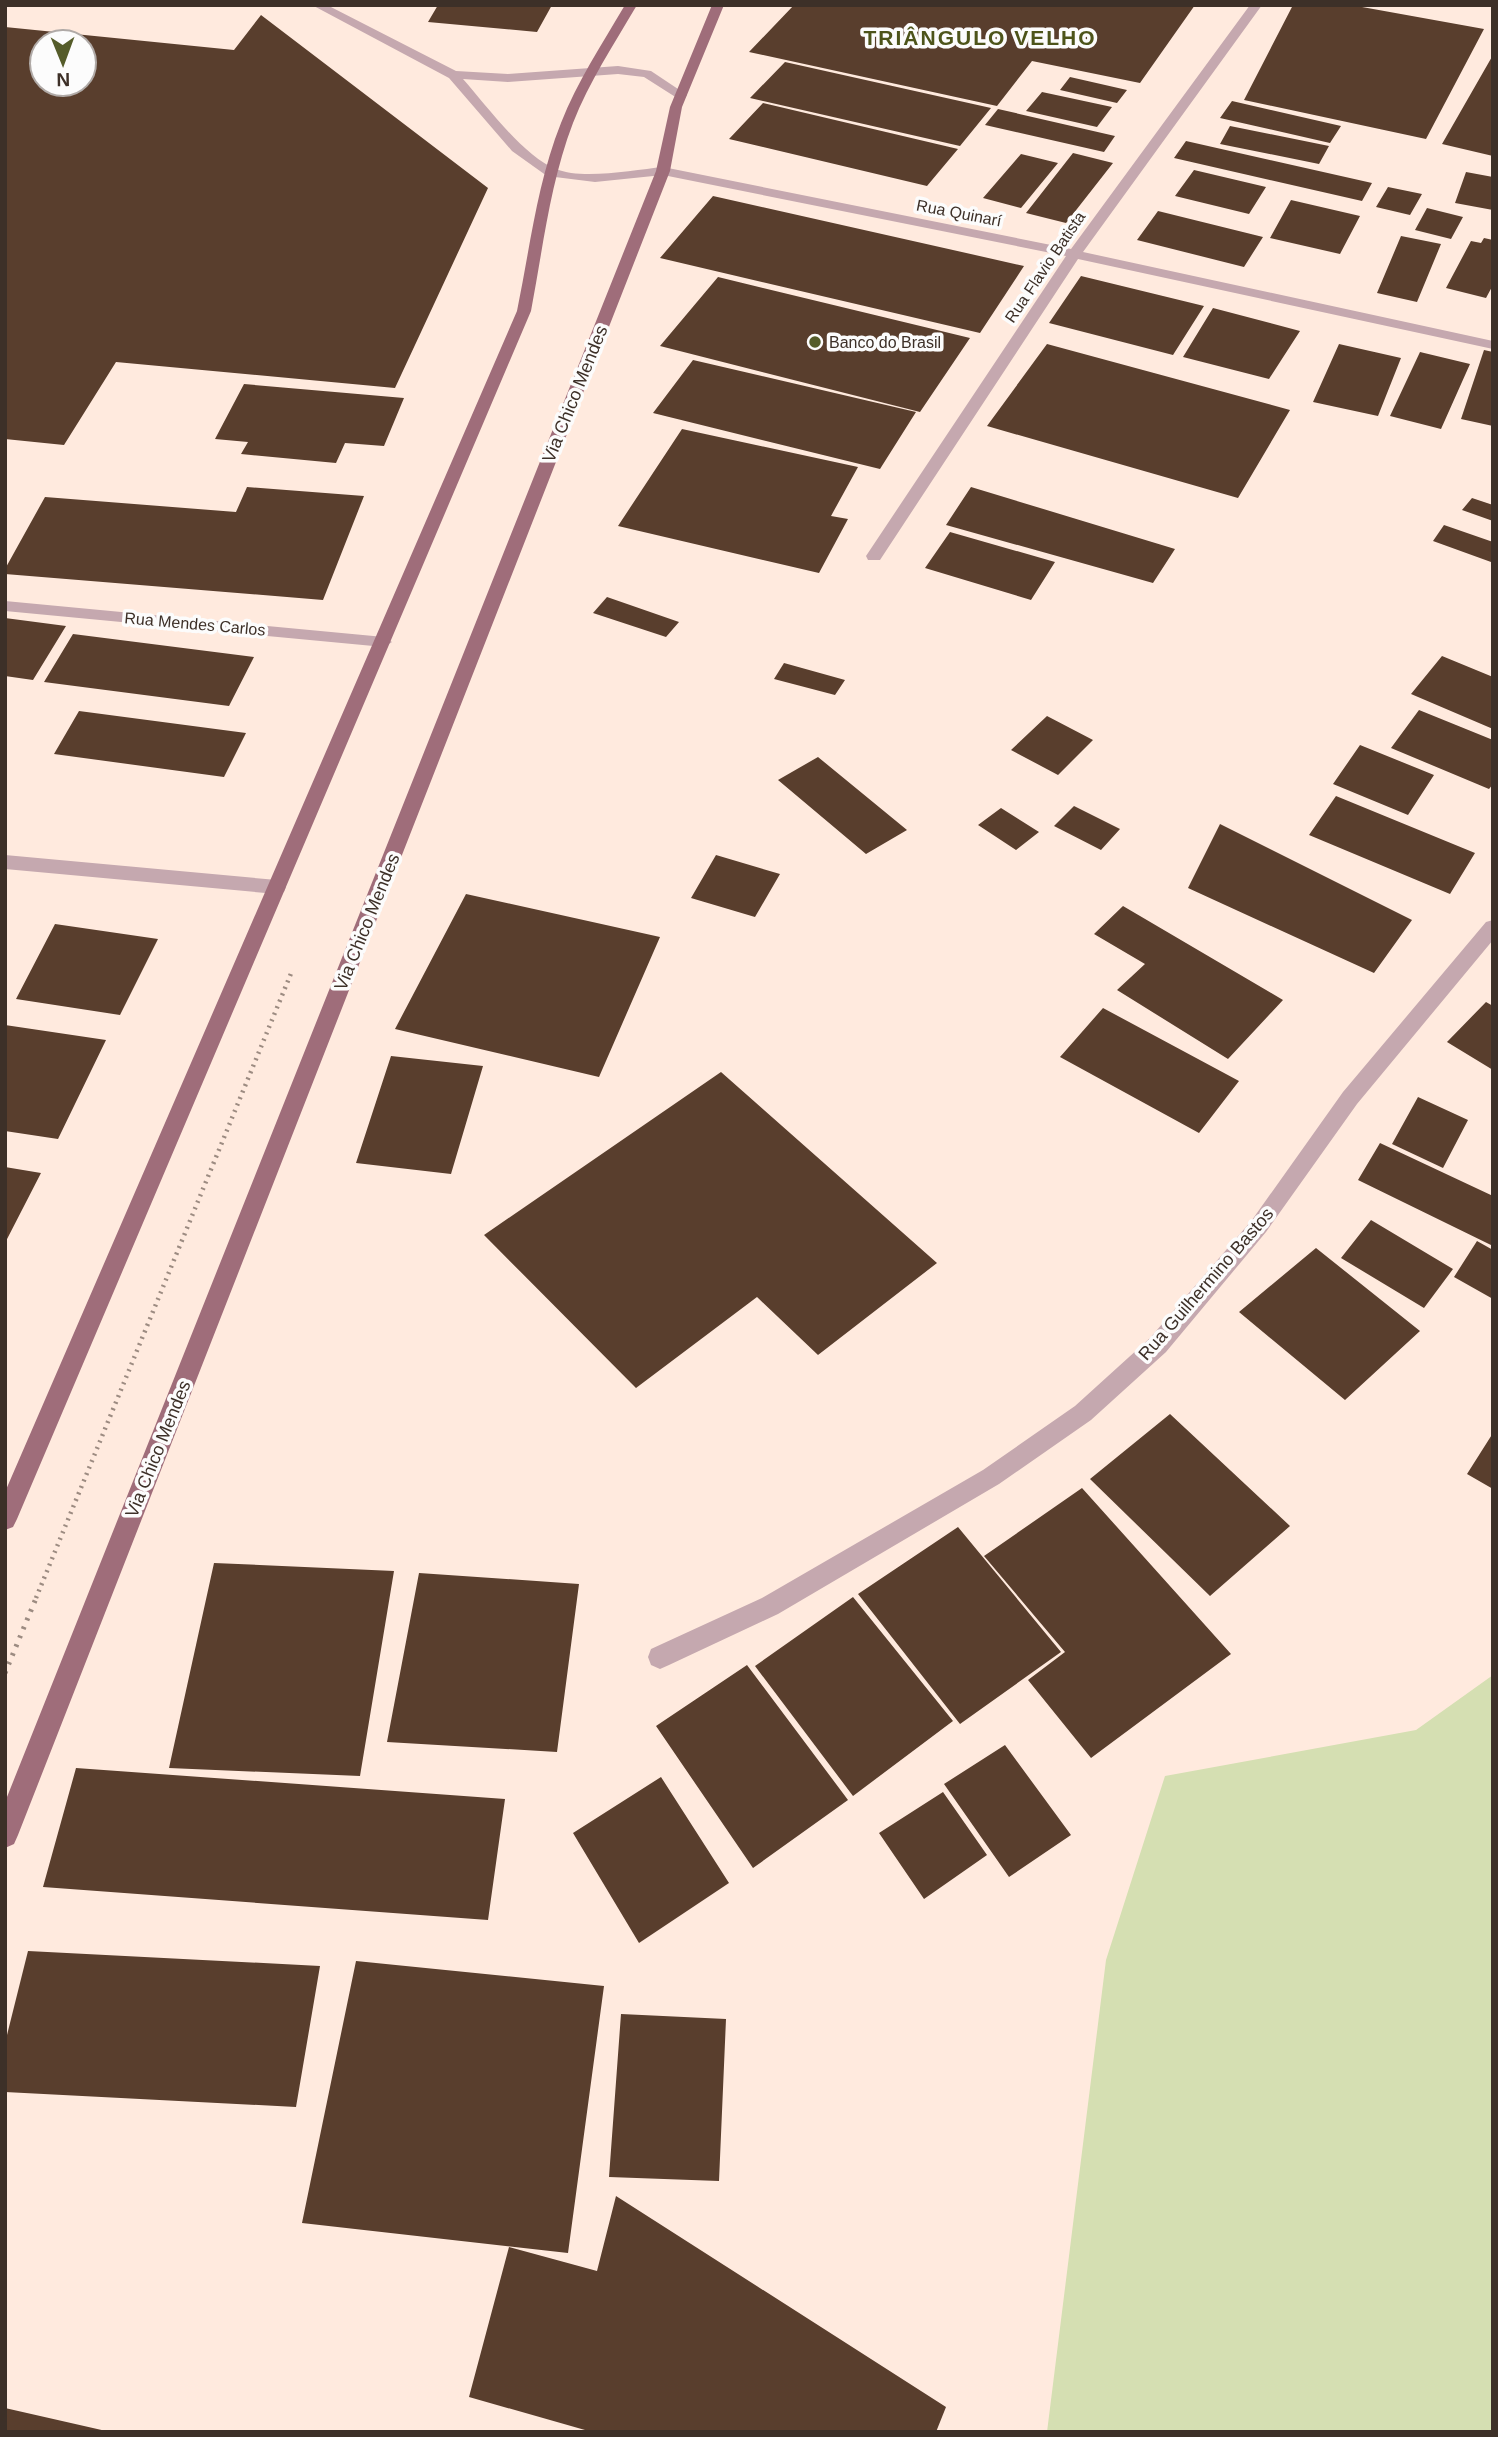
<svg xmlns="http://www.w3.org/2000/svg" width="1498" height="2437" viewBox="0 0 1498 2437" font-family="Helvetica,sans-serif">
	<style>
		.green { fill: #d5dfb2 }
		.building { fill: #593e2d; fill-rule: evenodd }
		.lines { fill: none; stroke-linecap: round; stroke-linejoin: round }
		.path-far1 { stroke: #9c8b81; stroke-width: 4.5; stroke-dasharray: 2 5; stroke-linecap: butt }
		.path { stroke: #9c8b81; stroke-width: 5; stroke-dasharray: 2.5 7; stroke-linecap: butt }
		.minor { fill: #c5a8af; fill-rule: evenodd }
		.major { fill: #9f6d7a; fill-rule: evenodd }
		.poi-dot { fill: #555c2a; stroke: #fcfcfc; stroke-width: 2.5 }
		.labels { text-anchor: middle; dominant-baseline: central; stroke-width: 7; stroke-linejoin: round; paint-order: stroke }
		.far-street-label { font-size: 16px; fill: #3d3028; stroke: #fcfcfc }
		.far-poi-label { font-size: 16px; fill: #3d3028; stroke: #fcfcfc; text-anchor: start }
		.street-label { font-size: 18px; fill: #3d3028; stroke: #fcfcfc }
		.far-district-label { font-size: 21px; font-weight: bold; letter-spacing: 2px; fill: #4d541a; stroke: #fcfcfc }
	</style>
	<rect width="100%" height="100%" fill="#ffeade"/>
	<path class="green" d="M1493,1675V2432H1047L1106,1960L1165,1776L1416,1730Z"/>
	<path class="building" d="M438,5H552L537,32L428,22Z
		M794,5H1195L1140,83L1032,61L997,106L749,52Z
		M1293,5H1351L1484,29L1426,139L1244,100Z
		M261,15L488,188L395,388L116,362L64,445L5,439V27L234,50ZM42,42H84V84H42Z
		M1493,55V156L1442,144Z
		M785,62L991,108L960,146L750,98Z
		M1070,77L1127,90L1117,103L1060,90Z
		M1042,92L1112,107L1097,127L1026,111Z
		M1232,101L1341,126L1330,143L1220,118Z
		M763,103L958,149L927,186L729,139Z
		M998,109L1115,136L1104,152L985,125Z
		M1230,126L1329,146L1319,164L1220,144Z
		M1186,141L1372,183L1362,201L1174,158Z
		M1073,153L1113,163L1066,223L1026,213Z
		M1021,154L1058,163L1021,208L983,198Z
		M1194,170L1266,187L1249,214L1175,196Z
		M1466,172L1493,177V210L1455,203Z
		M1388,187L1422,194L1410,215L1376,207Z
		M713,196L1024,266L980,333L660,258Z
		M1291,200L1360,216L1340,254L1270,238Z
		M1427,208L1463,217L1451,239L1415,230Z
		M1158,211L1263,237L1244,267L1137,240Z
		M1401,236L1441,244L1417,302L1377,293Z
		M1484,238L1493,240V285L1486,298L1446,288L1471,241L1481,243Z
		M1081,276L1204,306L1173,355L1049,323Z
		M718,277L970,338L920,412L660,346Z
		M1213,308L1300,331L1269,379L1183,357Z
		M1047,344L1290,410L1238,498L987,426Z
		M1339,344L1401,358L1378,416L1313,402Z
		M1484,350L1493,352V426L1461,419Z
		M1420,352L1470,364L1441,429L1390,416Z
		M693,360L916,412L880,469L653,413Z
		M244,384L404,398L384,446L345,443L336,463L241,454L248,442L215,439Z
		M682,429L858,467L831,516L848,519L819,573L618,526Z
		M247,487L364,496L323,600L5,574V569L45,497L236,512Z
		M971,487L1175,549L1153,583L946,525Z
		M1472,498L1493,505V521L1462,510Z
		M1444,525L1493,542L1491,562L1433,541Z
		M950,532L1055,562L1031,600L925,568Z
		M607,597L679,622L666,637L593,613Z
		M5,618L66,626L33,680L5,676Z
		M73,634L254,657L229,706L44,682Z
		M1442,656L1493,677V729L1411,694Z
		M784,663L845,680L835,695L774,679Z
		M1419,710L1493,740V784L1489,789L1391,748Z
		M79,711L246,733L224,777L54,754Z
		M1047,716L1093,740L1058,775L1011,750Z
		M1360,745L1434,775L1408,815L1333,784Z
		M818,757L907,830L866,854L778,780Z
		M1336,796L1475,853L1450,894L1309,835Z
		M1074,806L1120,829L1101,850L1054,826Z
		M1001,808L1039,832L1016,850L978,825Z
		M1220,824L1412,920L1374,973L1188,888Z
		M716,855L780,874L755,917L691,898Z
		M466,894L660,937L599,1077L395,1029Z
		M1123,906L1186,943L1283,1000L1228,1059L1117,990L1145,964L1094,934Z
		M55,924L158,939L120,1015L16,999Z
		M1486,1002L1493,1006V1070L1447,1042Z
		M1103,1008L1239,1081L1199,1133L1060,1057Z
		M5,1025L106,1040L58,1139L5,1131Z
		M391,1056L483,1066L451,1174L356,1163Z
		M721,1072L937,1263L818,1355L757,1297L636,1388L484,1235Z
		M1418,1097L1468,1120L1443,1168L1392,1144Z
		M1380,1143L1493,1196V1246L1358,1180Z
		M5,1167L41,1173L5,1243Z
		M1371,1220L1453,1269L1424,1308L1341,1258Z
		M1477,1241L1493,1250V1299L1454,1277Z
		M1316,1248L1420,1331L1345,1400L1239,1312Z
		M1170,1414L1290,1526L1210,1596L1090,1479Z
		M1493,1433V1489L1467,1474Z
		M1082,1488L1231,1654L1091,1758L1028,1680L1065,1652L984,1556Z
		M958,1527L1061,1652L960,1724L858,1594Z
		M214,1563L394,1571L360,1776L169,1768Z
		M419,1573L579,1584L557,1752L387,1742Z
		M853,1597L953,1721L853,1796L755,1666Z
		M747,1665L848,1800L753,1868L656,1726Z
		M1005,1745L1071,1835L1009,1877L944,1784Z
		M76,1768L505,1799L488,1920L43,1887Z
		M661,1777L729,1883L639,1943L573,1833Z
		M943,1792L987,1855L924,1899L879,1833Z
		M28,1951L320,1966L296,2107L5,2092V2043Z
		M356,1961L604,1986L568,2253L302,2223Z
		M621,2014L726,2019L719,2181L609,2177Z
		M616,2196L946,2407L936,2432H592L469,2397L509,2247L597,2271Z
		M5,2408L106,2431V2432H5Z"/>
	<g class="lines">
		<path class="path-far1" d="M36,1598L292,971"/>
		<path class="path" d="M5,1673L37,1596"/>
		<path class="minor" d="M312,5H327L456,71L508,74L618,66L651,71L687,95L685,98H677L644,77L618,74L508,82L463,79C486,105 524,157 556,169C582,180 634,170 663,167L1071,249L1250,5H1262L1083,252L1493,341V349L1078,259L880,560H868L866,556L1066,256L663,175L595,182L547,176L512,151L449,78Z
			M5,601L384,637L392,642L384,647L5,611Z
			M5,855L277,880L284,882L286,887L284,892L277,894L5,869Z
			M1493,920V940L1357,1104L1266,1232L1166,1352L1091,1420L999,1484L778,1614L669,1665L660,1669L651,1665L648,1657L651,1649L762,1598L983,1470L1075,1406L1150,1338L1252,1220L1343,1092L1486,922Z"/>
		<path class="major" d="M625,5H637C614,44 589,82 573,123C550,183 543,248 531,311L17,1519L13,1527L5,1530V1492L517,311C530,248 537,183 561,123C577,82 602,44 625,5Z
			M712,5H724L682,107L670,171L18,1835L14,1844L5,1848V1802L656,171L670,107Z"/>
	</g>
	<circle class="poi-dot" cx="815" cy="342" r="7"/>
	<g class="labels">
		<g class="far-street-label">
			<text transform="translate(959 213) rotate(11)">Rua Quinarí</text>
			<text transform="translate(1045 267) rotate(-56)">Rua Flavio Batista</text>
			<text transform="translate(195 624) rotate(5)">Rua Mendes Carlos</text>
		</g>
		<g class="far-poi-label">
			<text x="829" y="342">Banco do Brasil</text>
		</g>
		<g class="street-label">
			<text transform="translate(575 394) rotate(-68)">Via Chico Mendes</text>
			<text transform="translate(367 922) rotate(-68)">Via Chico Mendes</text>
			<text transform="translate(1206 1284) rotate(-49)">Rua Guilhermino Bastos</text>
			<text transform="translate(158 1449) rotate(-68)">Via Chico Mendes</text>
		</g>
		<g class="far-district-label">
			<text x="980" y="37">TRIÂNGULO VELHO</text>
		</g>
	</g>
	<rect width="1498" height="2437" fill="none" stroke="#3d3028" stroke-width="14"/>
	<g transform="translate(63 63) rotate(179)"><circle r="33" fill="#fcfcfc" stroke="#b0aaa7" stroke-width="2"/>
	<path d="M0-5L12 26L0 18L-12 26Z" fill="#555c2a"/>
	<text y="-10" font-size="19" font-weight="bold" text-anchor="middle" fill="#3d3028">N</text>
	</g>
</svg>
